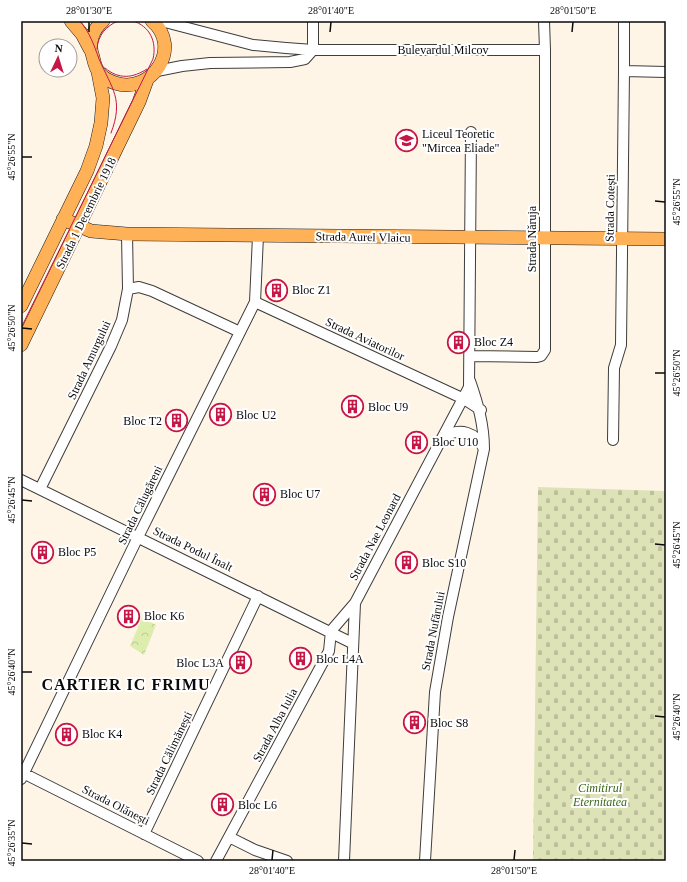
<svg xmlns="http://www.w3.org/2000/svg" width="687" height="882" viewBox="0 0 687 882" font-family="'Times New Roman',serif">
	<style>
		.cemetery { fill: url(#cemetery-stones) }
		.park { fill: url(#park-crowns) }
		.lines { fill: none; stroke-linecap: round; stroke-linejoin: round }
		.minor-casing { stroke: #3d3d3d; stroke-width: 12 }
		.major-casing { stroke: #1b1b1b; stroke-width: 14 }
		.minor { stroke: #fff; stroke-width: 10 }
		.major { stroke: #ffb157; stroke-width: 13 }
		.tram { stroke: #c61645; stroke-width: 1 }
		.ticks { fill: none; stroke: #0a0a0a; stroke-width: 1.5 }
		.labels { text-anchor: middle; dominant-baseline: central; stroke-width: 4; stroke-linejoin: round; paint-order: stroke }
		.street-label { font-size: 12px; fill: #0a0a0a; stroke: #fff }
		.poi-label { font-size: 12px; fill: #0a0a0a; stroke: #fff; text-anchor: start }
		.park-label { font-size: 12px; font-style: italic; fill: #386715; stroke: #fff }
		.district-label { font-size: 16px; font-weight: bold; letter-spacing: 1px; fill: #0a0a0a; stroke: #fff }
		.neatline { fill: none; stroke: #0a0a0a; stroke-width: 1.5 }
		.ticks-label { font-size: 10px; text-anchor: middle; fill: #0a0a0a }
	</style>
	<defs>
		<pattern id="cemetery-stones" width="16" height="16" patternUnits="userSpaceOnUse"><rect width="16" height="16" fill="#dde2b7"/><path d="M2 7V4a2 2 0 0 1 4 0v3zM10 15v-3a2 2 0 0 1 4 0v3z" fill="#bcc19c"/></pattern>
		<pattern id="park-crowns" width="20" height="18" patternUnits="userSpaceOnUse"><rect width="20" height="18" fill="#dcedad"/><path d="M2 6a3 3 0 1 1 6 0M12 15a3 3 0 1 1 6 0" fill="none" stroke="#bbca94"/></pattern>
	</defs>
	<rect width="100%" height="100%" fill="#fff5e7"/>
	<path class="cemetery" d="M538,487L666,491V861H533Z"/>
	<path class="park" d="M142,618L156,625L144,655L130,646Z"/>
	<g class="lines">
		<defs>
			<path id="minor" d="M161,21L253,45L286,48L313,50H545L544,21
				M313,21V50
				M624,21V71L666,72
				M157,71L182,66L210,63L290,62L305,59L313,50
				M128,289L139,287L152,291L240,332
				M255,302L464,399L481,410
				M470,356L537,357L541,356L545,350V50
				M444,437C460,427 476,432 484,449
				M613,440L614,368L621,345L624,71
				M21,480L352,643
				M40,489L111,346L122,320L128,289L127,234
				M21,772L198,861
				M21,779L138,537L255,302L258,236
				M144,834L258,596
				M229,837L255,850L287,861
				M216,861L329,651L331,631L355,603
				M344,861L355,603L469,387L471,132
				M425,861L435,692L448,617L484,449C484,425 478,404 470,381"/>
			<path id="major" d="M71,21L82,34L90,49
				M103,21C92,30 88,44 93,57C94,61 95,67 98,71C101,77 109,81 115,83C152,95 183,47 152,21
				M63,219L91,231L127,234L666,239
				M21,306L87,171L96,146L101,123L103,98L98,72
				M21,345L139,102L147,80"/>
		</defs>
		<use href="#minor" class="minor-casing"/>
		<use href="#major" class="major-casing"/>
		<use href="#minor" class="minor"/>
		<use href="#major" class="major"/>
		<path class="tram" d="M80,21C90,33 94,45 99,59C112,89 124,99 111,133
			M97,49C98,35 106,26 118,21
			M105,68C119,80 133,78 147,69
			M21,328L153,59C157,42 150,26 133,21"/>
	</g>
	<path class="ticks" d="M89,32V22M330,32L331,22M572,32L573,22M22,157H32M655,201L665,202M22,328L32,329M655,373H665M22,500L32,501M655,544L665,545M22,672H32M655,716L665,717M22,843L32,844M272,860L273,850M514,860L515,850"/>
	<defs>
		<symbol id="university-ring" viewBox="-11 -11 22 22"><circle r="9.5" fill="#fff" stroke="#c61645" stroke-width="1.5"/><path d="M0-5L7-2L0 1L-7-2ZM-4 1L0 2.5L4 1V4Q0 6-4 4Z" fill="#c61645"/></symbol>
		<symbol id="building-ring" viewBox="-11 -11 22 22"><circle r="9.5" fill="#fff" stroke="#c61645" stroke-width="1.5"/><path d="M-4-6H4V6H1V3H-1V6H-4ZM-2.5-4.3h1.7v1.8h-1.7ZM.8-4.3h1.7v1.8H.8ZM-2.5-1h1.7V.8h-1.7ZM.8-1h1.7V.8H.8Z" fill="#c61645"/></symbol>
	</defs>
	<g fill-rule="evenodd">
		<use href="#university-ring" x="394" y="128" width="25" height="25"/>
		<use href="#building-ring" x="264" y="278" width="25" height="25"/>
		<use href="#building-ring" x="446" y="330" width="25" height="25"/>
		<use href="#building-ring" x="340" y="394" width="25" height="25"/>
		<use href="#building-ring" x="208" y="402" width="25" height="25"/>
		<use href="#building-ring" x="164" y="408" width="25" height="25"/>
		<use href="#building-ring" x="404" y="430" width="25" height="25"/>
		<use href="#building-ring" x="252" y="482" width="25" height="25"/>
		<use href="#building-ring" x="30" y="540" width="25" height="25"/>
		<use href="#building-ring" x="394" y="550" width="25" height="25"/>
		<use href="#building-ring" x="116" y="604" width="25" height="25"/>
		<use href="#building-ring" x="288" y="646" width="25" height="25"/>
		<use href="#building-ring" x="228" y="650" width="25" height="25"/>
		<use href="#building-ring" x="402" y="710" width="25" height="25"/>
		<use href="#building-ring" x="54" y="722" width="25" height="25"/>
		<use href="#building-ring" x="210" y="792" width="25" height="25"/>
	</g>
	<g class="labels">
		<g class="street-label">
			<text x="443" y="50">Bulevardul Milcov</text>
			<text transform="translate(610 208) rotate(-89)">Strada Cotești</text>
			<text transform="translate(86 213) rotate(-64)">Strada 1 Decembrie 1918</text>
			<text transform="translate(363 237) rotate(1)">Strada Aurel Vlaicu</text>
			<text transform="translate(532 239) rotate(-90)">Strada Năruja</text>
			<text transform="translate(365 339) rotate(25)">Strada Aviatorilor</text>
			<text transform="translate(89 360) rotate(-65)">Strada Amurgului</text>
			<text transform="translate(140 505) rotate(-64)">Strada Călugăreni</text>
			<text transform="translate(375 537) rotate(-62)">Strada Nae Leonard</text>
			<text transform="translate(193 549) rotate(26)">Strada Podul Înalt</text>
			<text transform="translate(433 631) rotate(-79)">Strada Nufărului</text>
			<text transform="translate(275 725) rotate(-62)">Strada Alba Iulia</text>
			<text transform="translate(169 753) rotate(-64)">Strada Călimănești</text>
			<text transform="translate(116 805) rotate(27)">Strada Olănești</text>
		</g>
		<g class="poi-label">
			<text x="422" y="134">Liceul Teoretic<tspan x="422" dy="14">"Mircea Eliade"</tspan></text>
			<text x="292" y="290">Bloc Z1</text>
			<text x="474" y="342">Bloc Z4</text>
			<text x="368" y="407">Bloc U9</text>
			<text x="236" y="415">Bloc U2</text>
			<text x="162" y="421" text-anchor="end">Bloc T2</text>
			<text x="432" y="442">Bloc U10</text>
			<text x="280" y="494">Bloc U7</text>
			<text x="58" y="552">Bloc P5</text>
			<text x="422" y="563">Bloc S10</text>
			<text x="144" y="616">Bloc K6</text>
			<text x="316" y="659">Bloc L4A</text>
			<text x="224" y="663" text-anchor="end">Bloc L3A</text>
			<text x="430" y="723">Bloc S8</text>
			<text x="82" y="734">Bloc K4</text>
			<text x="238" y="805">Bloc L6</text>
		</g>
		<g class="park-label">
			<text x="600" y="788">Cimitirul<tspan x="600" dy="14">Eternitatea</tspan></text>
		</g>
		<g class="district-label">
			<text x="126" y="684">CARTIER IC FRIMU</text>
		</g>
	</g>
	<rect width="687" height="882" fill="none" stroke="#ffffff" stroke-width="44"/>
	<g transform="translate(58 58) rotate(4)"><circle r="19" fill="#ffffff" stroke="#9d9d9d"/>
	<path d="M0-3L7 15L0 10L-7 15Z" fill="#c61645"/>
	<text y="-6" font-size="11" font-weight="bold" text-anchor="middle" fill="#0a0a0a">N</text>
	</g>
	<rect x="22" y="22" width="643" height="838" class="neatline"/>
	<g class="ticks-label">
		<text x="89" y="14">28°01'30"E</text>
		<text x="331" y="14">28°01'40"E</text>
		<text x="573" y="14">28°01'50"E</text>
		<text transform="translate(11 157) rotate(-90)" y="4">45°26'55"N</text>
		<text transform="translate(676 202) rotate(-90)" y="4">45°26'55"N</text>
		<text transform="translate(11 328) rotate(-90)" y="4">45°26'50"N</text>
		<text transform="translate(676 373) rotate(-90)" y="4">45°26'50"N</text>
		<text transform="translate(11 500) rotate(-90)" y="4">45°26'45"N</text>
		<text transform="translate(676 545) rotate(-90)" y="4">45°26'45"N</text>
		<text transform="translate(11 672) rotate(-90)" y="4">45°26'40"N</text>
		<text transform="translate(676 717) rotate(-90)" y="4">45°26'40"N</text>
		<text transform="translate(11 843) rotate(-90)" y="4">45°26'35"N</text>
		<text x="272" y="874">28°01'40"E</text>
		<text x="514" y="874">28°01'50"E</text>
	</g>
</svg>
